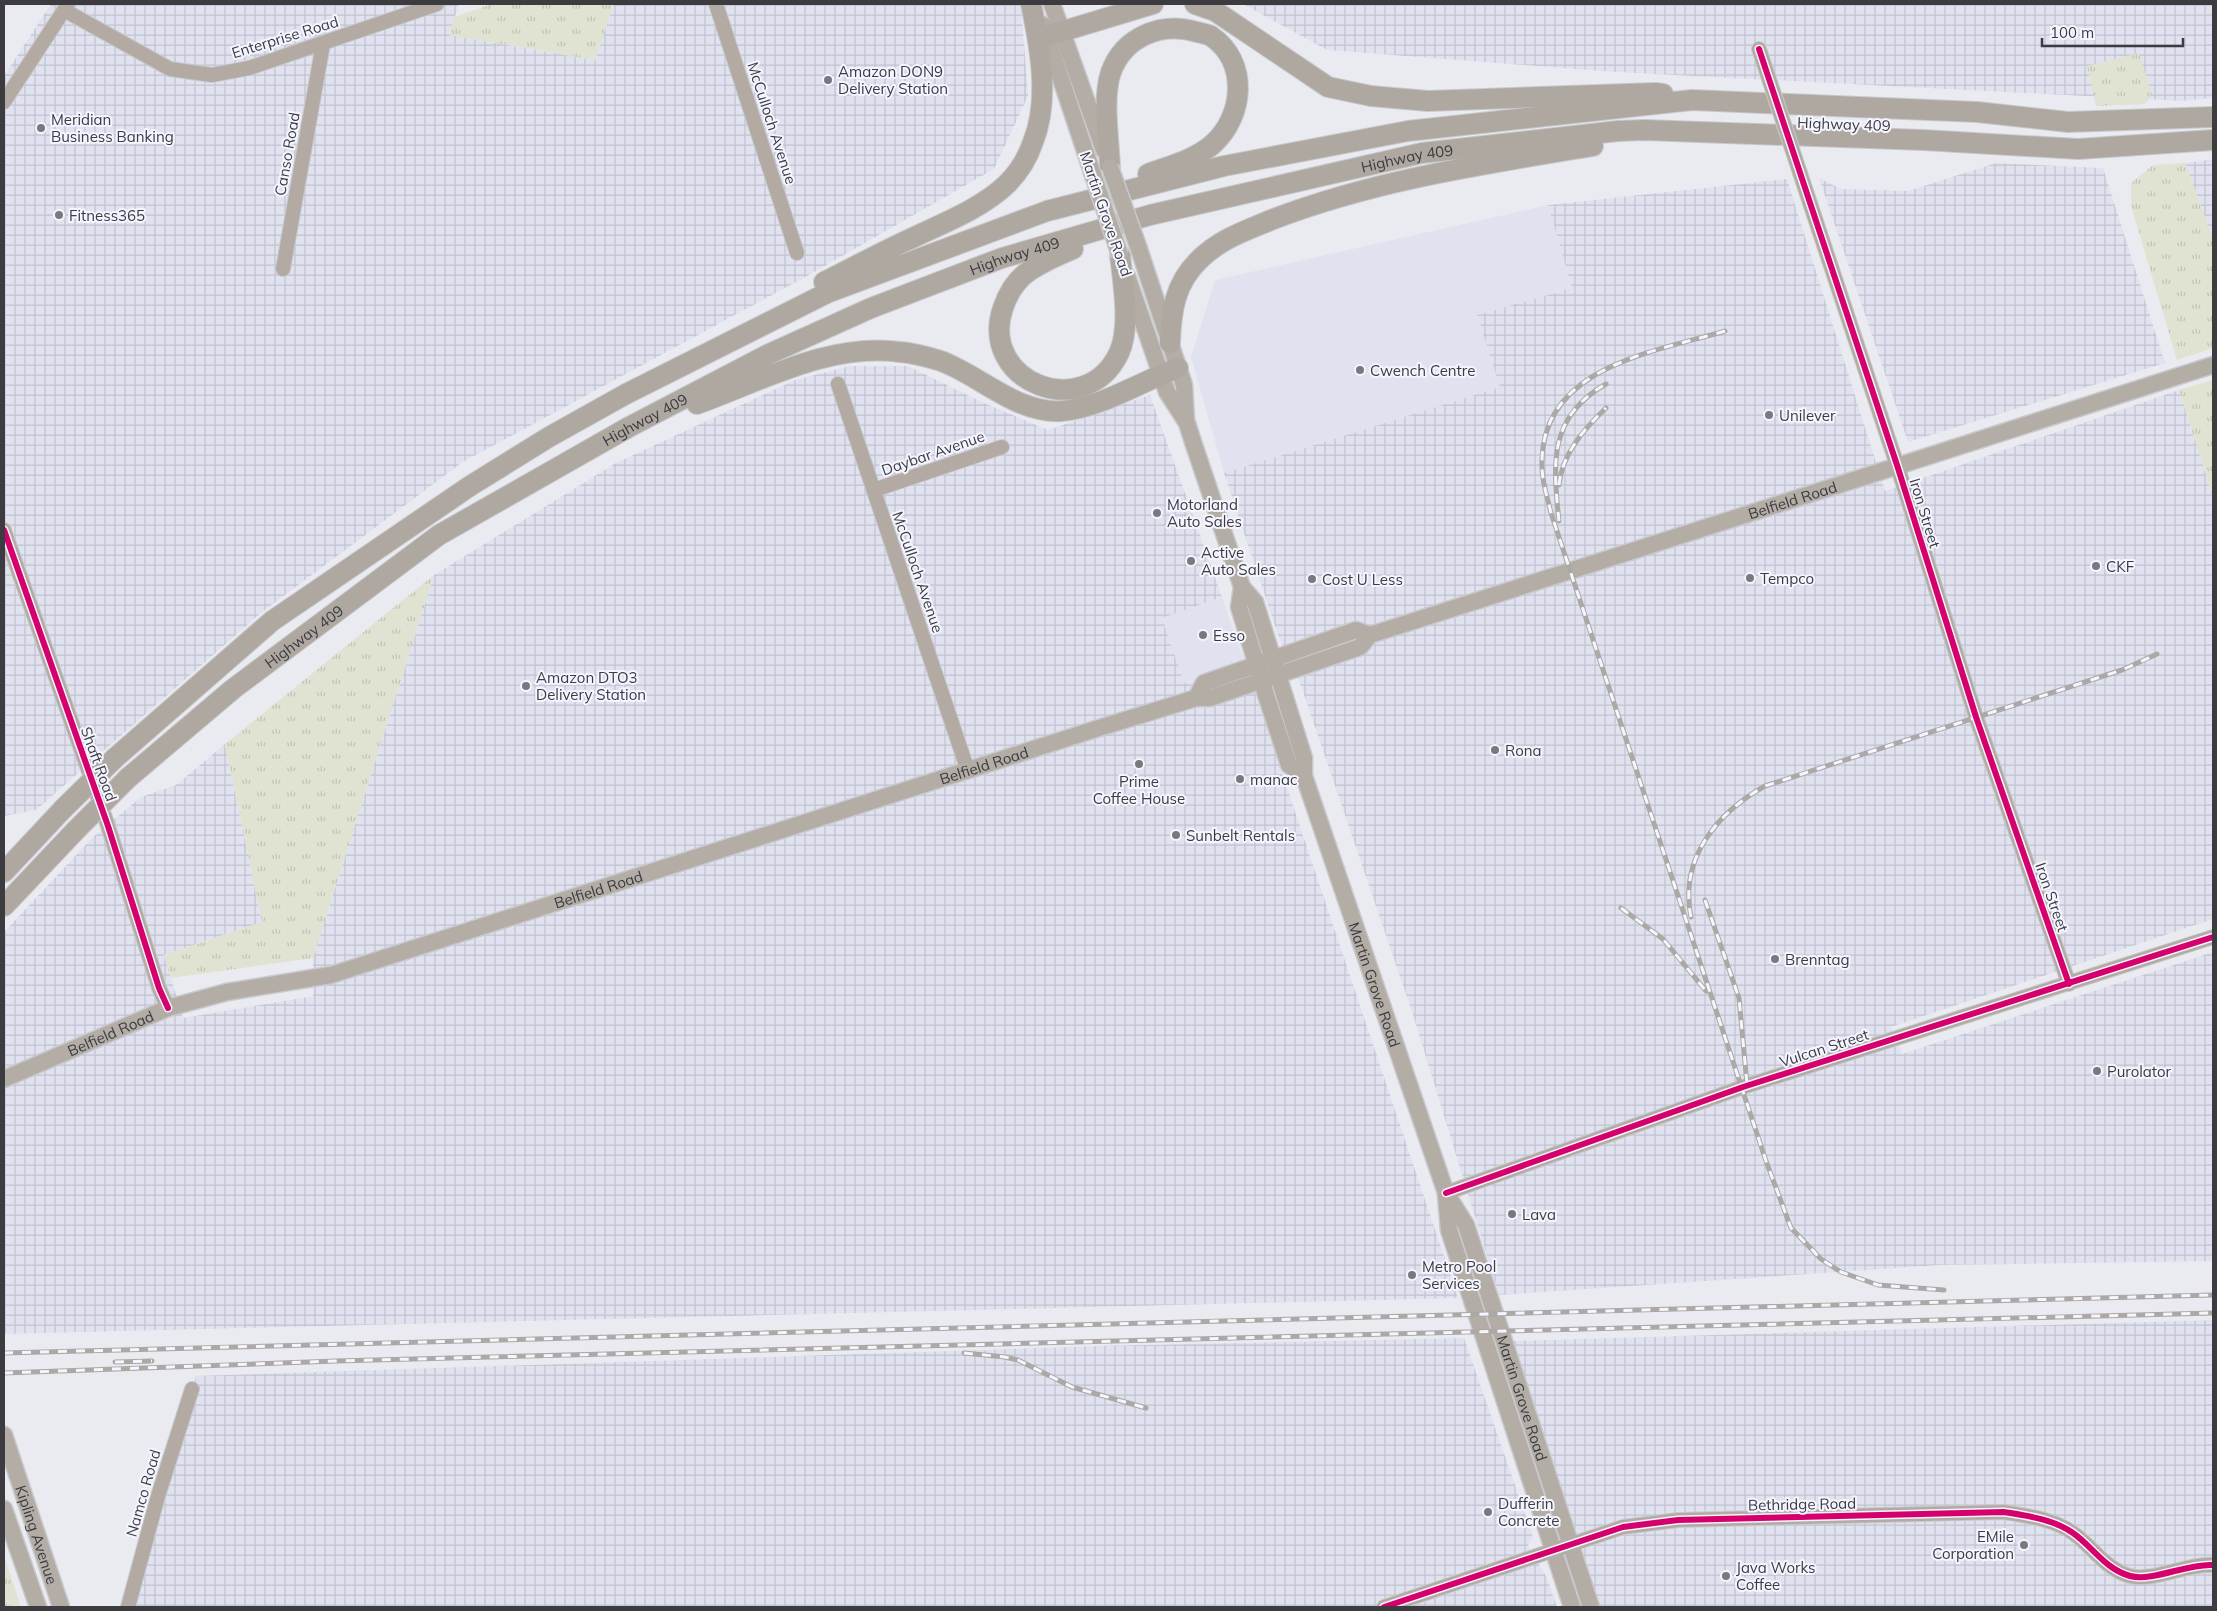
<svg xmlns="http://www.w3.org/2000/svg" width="2217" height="1611" viewBox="0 0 2217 1611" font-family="Mulish,sans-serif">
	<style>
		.built { fill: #e1e2f0 }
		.industrial { fill: url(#industrial-grid) }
		.grass { fill: url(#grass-tufts) }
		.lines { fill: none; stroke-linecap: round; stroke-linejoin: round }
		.minor-casing { stroke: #c8c9cd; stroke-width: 16 }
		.major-casing { stroke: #c8c9cd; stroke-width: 19 }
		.highway-casing { stroke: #c8c9cd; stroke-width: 22 }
		.minor { stroke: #b3aba3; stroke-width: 14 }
		.major { stroke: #b3ada6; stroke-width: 16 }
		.highway { stroke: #aea8a1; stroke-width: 20 }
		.rail-casing { stroke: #aba8a5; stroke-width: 5 }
		.rail { stroke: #f4f5ff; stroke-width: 3; stroke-dasharray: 9; stroke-linecap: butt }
		.minor-bridge-casing { stroke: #c8c9cd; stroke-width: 16; stroke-linecap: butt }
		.major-bridge-casing { stroke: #c8c9cd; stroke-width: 19; stroke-linecap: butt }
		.highway-bridge-casing { stroke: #c8c9cd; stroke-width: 22; stroke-linecap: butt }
		.minor-bridge { stroke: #b3aba3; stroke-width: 14 }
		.major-bridge { stroke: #b3ada6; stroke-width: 16 }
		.highway-bridge { stroke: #aea8a1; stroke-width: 20 }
		.cycleway-casing { stroke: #f4f5ff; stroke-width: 9 }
		.cycleway { stroke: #d6006c; stroke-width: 6 }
		.poi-dot { fill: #78797e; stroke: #f4f5ff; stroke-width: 2 }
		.labels { text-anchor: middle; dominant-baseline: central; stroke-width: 4; stroke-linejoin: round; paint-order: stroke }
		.street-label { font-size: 15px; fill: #3b3b40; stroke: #f4f5ff }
		.poi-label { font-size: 15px; fill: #3b3b40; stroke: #f4f5ff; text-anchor: start }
	</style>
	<defs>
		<pattern id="industrial-grid" width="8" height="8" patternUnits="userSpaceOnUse" patternTransform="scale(1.25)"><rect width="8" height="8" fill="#e1e2f0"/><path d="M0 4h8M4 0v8" fill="none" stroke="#c2c3cf"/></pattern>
		<pattern id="grass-tufts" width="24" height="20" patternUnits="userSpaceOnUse" patternTransform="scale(1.25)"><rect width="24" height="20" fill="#e0e2d2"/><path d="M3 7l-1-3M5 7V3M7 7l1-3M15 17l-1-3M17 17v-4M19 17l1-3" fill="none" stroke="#c1c3b5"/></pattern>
	</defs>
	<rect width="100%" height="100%" fill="#eaebf1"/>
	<path class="built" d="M1548,205L1572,288L1477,315L1500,387L1224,473L1191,357L1215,280Z
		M1222,597L1245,662L1184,683L1161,617Z"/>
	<path class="industrial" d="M51,4H459L449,35L595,60L614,4H1021L1028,96L994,169L809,275L463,462L261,613L36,810L4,816V76Z
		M1243,4H2213V98L2181,101L1615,72L1327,50Z
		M2213,159V238L2185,163Z
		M1996,163L2103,168L2165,363L1908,442L1819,178L1841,189L1908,191Z
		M1787,179L1885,491L2179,390L2213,497V919L1891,1027L1902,1054L2213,952V1261L1941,1265L1499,1295L1413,1015L1301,686L1278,635L1224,473L1500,387L1477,315L1572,288L1548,205Z
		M850,366H908L984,403L1048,430L1150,395L1222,597L1162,618L1184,683L1245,662L1458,1298L4,1334V932L94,836L141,797L176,785L225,744L262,922L164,955L183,1018L313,996V958L434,575L616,463L795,380Z
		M2213,1320V1607H1598L1512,1341Z
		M1464,1338L1533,1537L1528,1546L1547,1578L1557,1607H129L196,1376L1099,1346Z"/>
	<path class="grass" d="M492,4H614L595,60L449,35L454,17Z
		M2139,53L2152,95L2145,104L2096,106L2087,66Z
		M2185,163L2213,238V348L2177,360L2131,206V183L2153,165Z
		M2213,380V497L2179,390Z
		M434,575L313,958L171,978L164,955L262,922L225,744Z
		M4,1556L21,1607H4Z"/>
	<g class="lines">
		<defs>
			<path id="minor" d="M716,4L797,253
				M64,10L170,69L212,75L249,68L437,4
				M1759,49L1769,79
				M4,102L68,4
				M1800,173L1897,465L1976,717L2069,984
				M283,269L323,44
				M838,384L968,771
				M874,490L1002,447
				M4,530L108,826L159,988L168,1008
				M1446,1193L1743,1087L2213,937
				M128,1607L158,1496L192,1389
				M1384,1607L1623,1527L1678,1520L2004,1512C2028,1516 2053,1519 2073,1533C2093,1547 2105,1569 2130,1576C2153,1582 2188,1563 2213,1565"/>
			<g id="major">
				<path d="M1052,4L1104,150"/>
				<path d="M1043,25L1092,172"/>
				<path id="s1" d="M1139,249L1184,385L1186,420L1193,442L1242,587L1255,602L1304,758V776L1446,1193L1466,1225L1591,1607"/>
				<path d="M1127,276L1167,392L1185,420"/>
				<path d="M1242,587L1239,607L1266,695L1289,765L1304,776"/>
				<path d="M1196,698L1204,683L1356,630L1370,635"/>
				<path id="s2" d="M4,1079L168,1008L227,992L331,975L1099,728L1196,698H1210L1360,647L1370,635L2213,365"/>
				<path d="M1446,1195L1449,1230L1572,1607"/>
				<path id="s3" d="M4,1435L61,1607"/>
				<path d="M4,1509L38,1607"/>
			</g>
			<g id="highway">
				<path d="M1195,4L1215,11L1328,87L1371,96L1428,101L1655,93L1663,94"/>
				<path d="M1047,36L1153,4"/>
				<path d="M1110,167C1109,140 1102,98 1111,72C1124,37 1161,21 1197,32C1201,33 1207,34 1211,36C1249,62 1244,116 1213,144C1195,160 1169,166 1148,174"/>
				<path d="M1073,249C1058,255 1043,262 1029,271C1016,280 1008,293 1003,308C978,382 1085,424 1119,353C1131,327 1123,283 1120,255"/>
				<path d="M824,282C852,268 880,253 908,240C941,224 981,209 1007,184C1018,173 1028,157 1033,142C1050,100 1040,47 1031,4"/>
				<path d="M1170,343C1171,311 1175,283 1199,260C1220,239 1245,231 1271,220C1375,180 1484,164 1593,146"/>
				<path d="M697,404C761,381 830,342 900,352C913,353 928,357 941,361C981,376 1017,414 1062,411C1100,408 1142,381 1178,368"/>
				<path d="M115,758L272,621L470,486L549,437L626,394L827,293L1047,211L1224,166L1408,131L1692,100L1977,112L2068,122L2213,117"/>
				<path id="s4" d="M128,778L233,689L439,535L629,427L769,354L871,308L1002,258L1150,215L1422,153L1618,131L1644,130L1923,140L2078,149L2213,140"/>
				<path d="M4,872L63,809"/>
				<path d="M4,906L76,830"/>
			</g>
		</defs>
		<use href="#minor" class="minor-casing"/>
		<use href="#major" class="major-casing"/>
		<use href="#highway" class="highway-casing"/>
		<use href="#minor" class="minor"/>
		<use href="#major" class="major"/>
		<use href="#highway" class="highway"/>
		<defs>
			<path id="rail" d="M1725,331C1655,352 1544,366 1542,460C1541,478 1547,496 1551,513L1766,1161L1791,1228L1821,1259L1841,1272L1878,1285L1944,1290
				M1559,485C1562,454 1584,429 1606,408
				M1559,521C1553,463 1548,417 1606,384
				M1705,900L1739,998L1747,1084
				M1621,908L1663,939L1706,991
				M1691,917C1679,858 1717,813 1765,786L2122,670L2157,654
				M4,1353L2213,1295
				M964,1353L1005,1357L1018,1360L1072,1387L1146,1408
				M115,1362L152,1361
				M4,1373L336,1361L2213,1313"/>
		</defs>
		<use href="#rail" class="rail-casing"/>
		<use href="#rail" class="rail"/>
		<defs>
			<path id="minor-bridge" d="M1769,79L1800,173"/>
			<path id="major-bridge" d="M1110,167L1139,249
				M1092,172L1120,255"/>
			<path id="highway-bridge" d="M63,809L115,758
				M76,830L128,778"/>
		</defs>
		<use href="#minor-bridge" class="minor-bridge-casing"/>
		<use href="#major-bridge" class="major-bridge-casing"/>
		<use href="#highway-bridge" class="highway-bridge-casing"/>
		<use href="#minor-bridge" class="minor-bridge"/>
		<use href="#major-bridge" class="major-bridge"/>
		<use href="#highway-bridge" class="highway-bridge"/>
		<defs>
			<path id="cycleway" d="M1759,49L1897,465L1976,717L2069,984
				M4,530L108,826L159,988L168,1008
				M1446,1193L1743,1087L2213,937
				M1384,1607L1623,1527L1678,1520L2004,1512C2028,1516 2053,1519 2073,1533C2093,1547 2105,1569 2130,1576C2153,1582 2188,1563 2213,1565"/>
		</defs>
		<use href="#cycleway" class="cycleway-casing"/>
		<use href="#cycleway" class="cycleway"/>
	</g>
	<g class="poi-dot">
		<circle cx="828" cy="80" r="5"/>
		<circle cx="41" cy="128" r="5"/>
		<circle cx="59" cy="215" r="5"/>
		<circle cx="1360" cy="370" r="5"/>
		<circle cx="1769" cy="415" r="5"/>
		<circle cx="1157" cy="513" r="5"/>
		<circle cx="1191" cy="561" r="5"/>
		<circle cx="2096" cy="566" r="5"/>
		<circle cx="1750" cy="578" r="5"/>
		<circle cx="1312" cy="579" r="5"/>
		<circle cx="1203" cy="635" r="5"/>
		<circle cx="526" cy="686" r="5"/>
		<circle cx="1495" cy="750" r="5"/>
		<circle cx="1139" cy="764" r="5"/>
		<circle cx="1240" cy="779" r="5"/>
		<circle cx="1176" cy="835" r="5"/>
		<circle cx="1775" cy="959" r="5"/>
		<circle cx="2097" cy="1071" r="5"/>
		<circle cx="1512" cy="1214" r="5"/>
		<circle cx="1412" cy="1275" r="5"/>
		<circle cx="1488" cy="1512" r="5"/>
		<circle cx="2024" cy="1545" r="5"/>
		<circle cx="1726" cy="1576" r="5"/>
	</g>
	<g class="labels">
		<g class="street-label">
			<text transform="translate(285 37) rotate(-17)">Enterprise Road</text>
			<text transform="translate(772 123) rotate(72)">McCulloch Avenue</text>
			<text transform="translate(1844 124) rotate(2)">Highway 409</text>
			<text transform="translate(287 154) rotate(-80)">Canso Road</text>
			<text stroke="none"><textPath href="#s4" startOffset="1441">Highway 409</textPath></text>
			<text transform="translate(1106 214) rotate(71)">Martin Grove Road</text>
			<text stroke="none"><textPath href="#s4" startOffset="1036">Highway 409</textPath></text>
			<text stroke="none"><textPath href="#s4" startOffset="631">Highway 409</textPath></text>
			<text transform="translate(933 453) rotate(-19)">Daybar Avenue</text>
			<text stroke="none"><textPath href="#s2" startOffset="1885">Belfield Road</textPath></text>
			<text transform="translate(1925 513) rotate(73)">Iron Street</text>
			<text transform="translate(918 572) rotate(71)">McCulloch Avenue</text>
			<text stroke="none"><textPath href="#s4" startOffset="226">Highway 409</textPath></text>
			<text transform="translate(99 764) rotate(70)">Shaft Road</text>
			<text stroke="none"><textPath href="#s2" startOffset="1031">Belfield Road</textPath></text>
			<text stroke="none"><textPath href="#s2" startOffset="626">Belfield Road</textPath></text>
			<text transform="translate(2052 897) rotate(71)">Iron Street</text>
			<text stroke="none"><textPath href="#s1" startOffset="776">Martin Grove Road</textPath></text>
			<text stroke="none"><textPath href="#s2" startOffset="116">Belfield Road</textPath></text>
			<text transform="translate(1824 1048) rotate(-18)">Vulcan Street</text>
			<text stroke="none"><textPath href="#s1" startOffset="1216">Martin Grove Road</textPath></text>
			<text transform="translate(143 1493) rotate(-74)">Namco Road</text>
			<text transform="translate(1802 1504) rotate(-1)">Bethridge Road</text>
			<text stroke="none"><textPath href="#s3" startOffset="105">Kipling Avenue</textPath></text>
		</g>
		<g class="poi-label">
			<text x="838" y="71">Amazon DON9<tspan x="838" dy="17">Delivery Station</tspan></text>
			<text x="51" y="119">Meridian<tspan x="51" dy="17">Business Banking</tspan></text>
			<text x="69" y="215">Fitness365</text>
			<text x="1370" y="370">Cwench Centre</text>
			<text x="1779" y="415">Unilever</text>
			<text x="1167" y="504">Motorland<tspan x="1167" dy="17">Auto Sales</tspan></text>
			<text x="1201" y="552">Active<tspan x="1201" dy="17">Auto Sales</tspan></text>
			<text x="2106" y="566">CKF</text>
			<text x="1760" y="578">Tempco</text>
			<text x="1322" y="579">Cost U Less</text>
			<text x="1213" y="635">Esso</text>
			<text x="536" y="677">Amazon DTO3<tspan x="536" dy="17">Delivery Station</tspan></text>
			<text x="1505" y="750">Rona</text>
			<text x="1250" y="779">manac</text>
			<text x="1139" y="781" text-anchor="middle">Prime<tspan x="1139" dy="17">Coffee House</tspan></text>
			<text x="1186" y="835">Sunbelt Rentals</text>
			<text x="1785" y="959">Brenntag</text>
			<text x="2107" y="1071">Purolator</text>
			<text x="1522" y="1214">Lava</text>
			<text x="1422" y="1266">Metro Pool<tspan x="1422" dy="17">Services</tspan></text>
			<text x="1498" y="1503">Dufferin<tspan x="1498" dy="17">Concrete</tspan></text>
			<text x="2014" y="1536" text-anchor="end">EMile<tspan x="2014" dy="17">Corporation</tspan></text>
			<text x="1736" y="1567">Java Works<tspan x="1736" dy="17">Coffee</tspan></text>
		</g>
	</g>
	<rect width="2217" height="1611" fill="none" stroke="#3b3b40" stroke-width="10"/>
	<path d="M2042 38v8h141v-8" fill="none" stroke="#3b3b40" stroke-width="2.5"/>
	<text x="2050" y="38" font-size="15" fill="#3b3b40" stroke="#f4f5ff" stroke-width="4" paint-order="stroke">100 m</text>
</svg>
